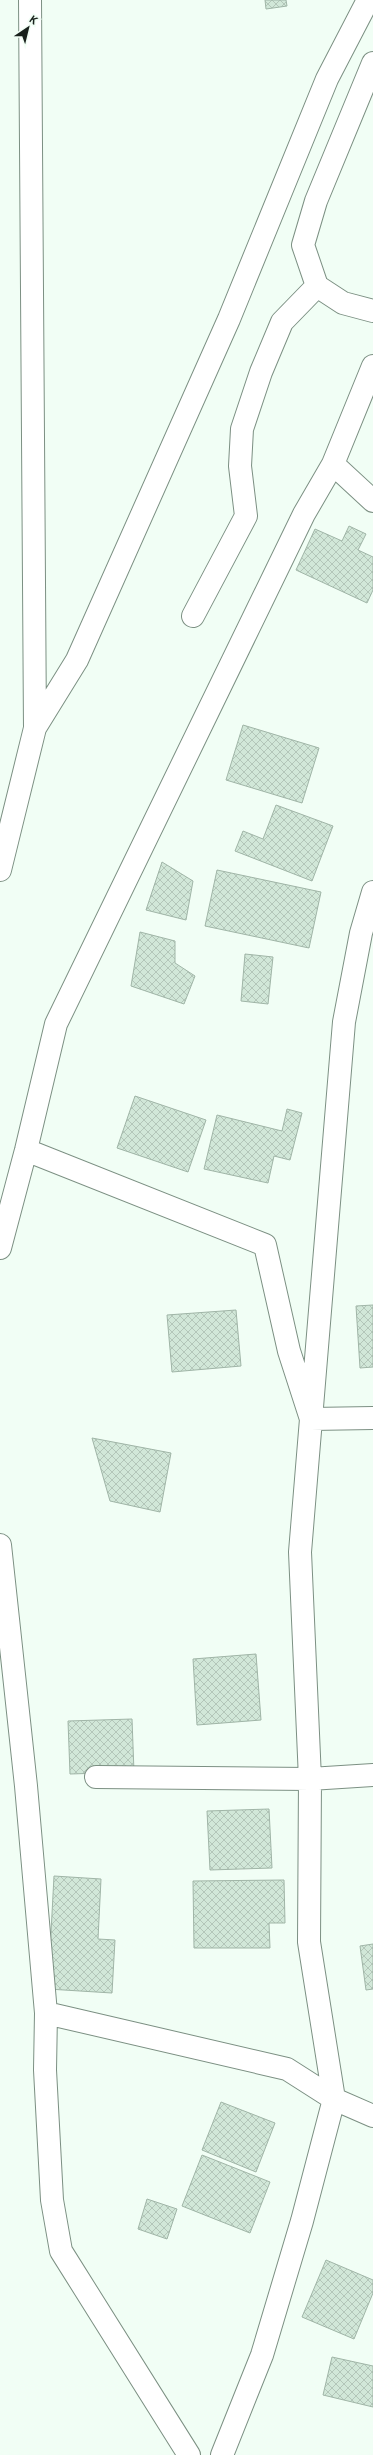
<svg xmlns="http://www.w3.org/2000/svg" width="373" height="2455" viewBox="0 0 373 2455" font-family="'DM Sans',sans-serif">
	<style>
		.building { fill: url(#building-cross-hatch); stroke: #a0b5a7 }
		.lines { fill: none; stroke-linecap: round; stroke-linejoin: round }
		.minor-casing { stroke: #7c9083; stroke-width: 24 }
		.minor { stroke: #fff; stroke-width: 22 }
	</style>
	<defs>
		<pattern id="building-cross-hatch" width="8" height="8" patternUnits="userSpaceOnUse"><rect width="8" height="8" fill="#d1e7d8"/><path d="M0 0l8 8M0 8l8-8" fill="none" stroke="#b3c6b9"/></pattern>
	</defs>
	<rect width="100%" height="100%" fill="#f1fef5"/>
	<path class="building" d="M265,0H286L287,6L266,9Z
		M349,526L366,534L358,550L373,557V590L367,603L296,570L315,529L342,541Z
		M243,725L319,748L302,803L226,780Z
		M276,805L333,826L312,881L235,851L243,831L263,839Z
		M162,862L193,881L186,920L146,910Z
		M217,870L321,892L309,948L205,926Z
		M140,932L175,941V963L195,976L184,1004L131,986Z
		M245,954L273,957L268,1004L241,1001Z
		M135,1096L206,1120L188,1172L117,1148Z
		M287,1109L302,1113L290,1160L274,1156L268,1183L204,1169L217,1115L282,1131Z
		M373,1305V1367L360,1368L356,1306Z
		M236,1310L241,1366L172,1372L167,1315Z
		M92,1438L171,1453L160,1512L110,1501Z
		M256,1654L261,1720L197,1725L193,1659Z
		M132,1719L134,1772L70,1774L68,1721Z
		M269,1809L272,1868L210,1870L207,1811Z
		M54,1876L101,1879L98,1939L115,1940L112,1993L48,1989Z
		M284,1880L285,1923H269L270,1948H194L193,1881Z
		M373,1944V1989L366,1990L360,1946Z
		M221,2102L275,2123L256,2172L202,2150Z
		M202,2155L270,2182L250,2233L182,2206Z
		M147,2199L177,2209L167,2239L138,2229Z
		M326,2260L373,2280V2293L354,2339L302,2317Z
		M332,2357L373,2366V2407L323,2395Z"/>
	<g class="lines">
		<defs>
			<path id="minor" d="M373,63L316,201L303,245L317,286L343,303L373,311
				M333,464L373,366
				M193,616L246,516L240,466L242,429L261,372L282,322L317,286
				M35,728L77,660L229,319L327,79L368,0
				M0,870L35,728L30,0
				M373,892L361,933L344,1022L311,1419L373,1418
				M26,1150L265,1245L289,1351L311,1419L300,1552L310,1779L309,1942L334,2099L302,2221L262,2355L222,2455
				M0,1248L26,1150L56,1024L304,514L333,464L373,501
				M0,1545L26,1786L46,2013L45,2070L52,2200L61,2251L189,2455
				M96,1777L310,1779L373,1775
				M46,2013L287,2069L334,2099L373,2116"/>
		</defs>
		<use href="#minor" class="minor-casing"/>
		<use href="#minor" class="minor"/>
	</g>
	<g transform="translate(28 28) rotate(35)" stroke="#f1fef5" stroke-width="3" paint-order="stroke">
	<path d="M0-3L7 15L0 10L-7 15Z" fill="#19211c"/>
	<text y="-6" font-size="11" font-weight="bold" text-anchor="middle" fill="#19211c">K</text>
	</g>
</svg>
